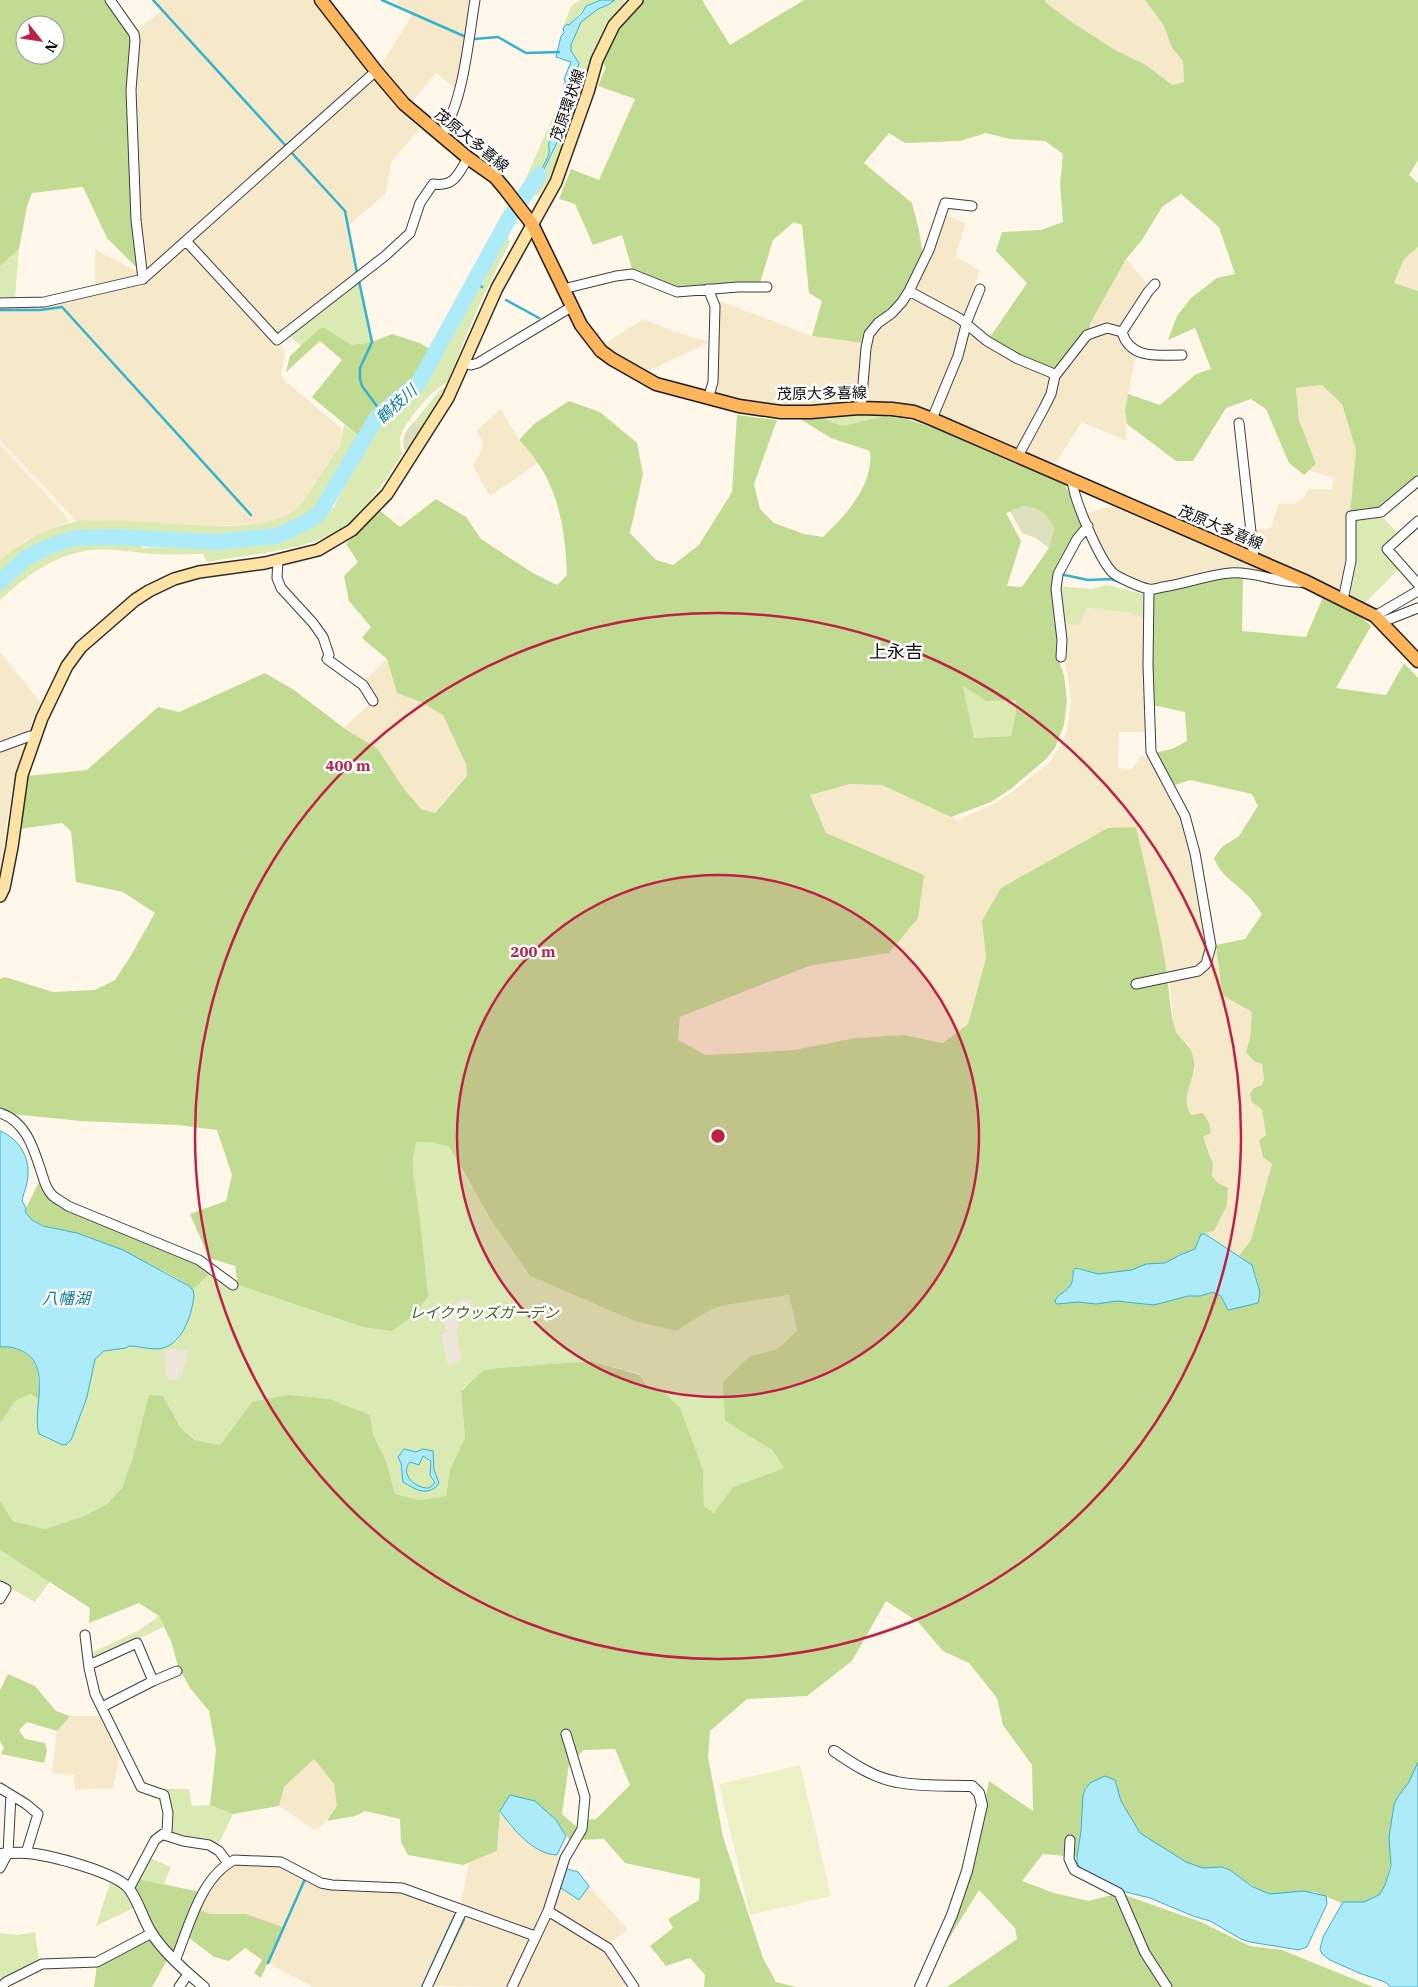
<svg xmlns="http://www.w3.org/2000/svg" width="1418" height="1987" viewBox="0 0 1418 1987" font-family="'IBM Plex Serif','Noto Sans JP',serif">
	<style>
		.farmland { fill: #f5e9ca }
		.green { fill: #dbeab3 }
		.forest { fill: #c2db92; fill-rule: evenodd }
		.cemetery { fill: #dce0bc }
		.pitch { fill: #ebf1c5 }
		.plaza { fill: #eee5da }
		.water { fill: #adebf8; stroke: #32b2d1; fill-rule: evenodd }
		.lines { fill: none; stroke-linecap: round; stroke-linejoin: round }
		.stream { stroke: #32b2d1; stroke-width: 2.5 }
		.river { stroke: #adebf8; stroke-width: 16 }
		.minor-casing { stroke: #3e3e3e; stroke-width: 11 }
		.tertiary-casing { stroke: #3e3e3e; stroke-width: 12 }
		.secondary-casing { stroke: #2d2d2d; stroke-width: 14 }
		.primary-casing { stroke: #1c1c1c; stroke-width: 15 }
		.minor { stroke: #fff; stroke-width: 9 }
		.tertiary { stroke: #fff; stroke-width: 10 }
		.secondary { stroke: #ffe3a5; stroke-width: 11 }
		.primary { stroke: #fdb55c; stroke-width: 12 }
		.ring { fill: none; stroke: #bf2048; stroke-width: 2.5 }
		.labels { text-anchor: middle; dominant-baseline: central; stroke-width: 5; stroke-linejoin: round; paint-order: stroke }
		.street-label { font-size: 15px; fill: #0b0b0b; stroke: #fff }
		.park-label { font-size: 15px; font-style: italic; fill: #39641b; stroke: #fff }
		.water-label { font-size: 16px; font-style: italic; fill: #127fa0; stroke: #fff }
		.quarter-label { font-size: 18px; fill: #0b0b0b; stroke: #fff }
		.centre { fill: #bf2048; stroke: #fff; stroke-width: 2.5 }
		.ring-label { font-size: 15px; text-anchor: middle; font-weight: bold; fill: #bf2048; stroke: #fff; stroke-width: 5; stroke-linejoin: round; paint-order: stroke }
	</style>
	<rect width="100%" height="100%" fill="#fff7ea"/>
	<path class="farmland" d="M153,0H312L367,72L149,271L145,269L132,93L136,32L162,10Z
		M398,0H471L456,89L436,73L412,102L380,66L413,14L396,6Z
		M1045,0H1145L1164,26L1172,48L1183,61L1184,82L1172,85L1146,65L1115,50L1073,23L1045,2Z
		M373,80L404,116L420,129L392,161L385,194L348,226L358,275L278,336L192,242Z
		M943,214L966,223L955,257L980,270L963,317L912,290Z
		M187,246L283,348L285,355L281,374L285,381L342,429L340,445L301,505L293,513L262,524L203,526L107,520L77,522L0,440V306H40L136,286L139,288Z
		M1418,247V291H1415L1394,283L1404,259Z
		M95,249L138,272L137,277L95,288Z
		M1126,259L1147,284L1124,326L1120,328L1108,326L1093,327L1091,322Z
		M910,292L959,319L964,333L933,413L864,402L870,339Z
		M715,299L812,336L863,343L859,400L856,403L765,406L711,395Z
		M643,319L675,332L710,342L643,373L601,346Z
		M968,330L1052,374L1046,398L1016,451L939,418L936,412Z
		M1107,331L1120,336L1125,347L1136,355L1125,411L1127,441L1082,422L1053,467L1021,453L1057,376L1086,339Z
		M1322,385L1342,404L1356,450L1345,586L1343,591L1256,555L1254,530L1271,528L1279,503L1294,504L1303,499L1308,489H1332L1334,478L1310,471L1316,464L1299,420L1296,388Z
		M501,409L519,440L532,453L538,463L490,496L473,466L483,448V442L476,431Z
		M0,444L67,517L68,522L25,541L0,560Z
		M1112,506L1273,575L1254,570L1237,569L1156,585L1141,583L1113,570L1084,514Z
		M1086,608L1131,613L1146,619L1148,732H1119L1118,767L1125,770L1133,768L1141,756H1146L1149,754L1183,817L1190,843L1208,954L1198,968L1168,975L1136,827L982,921L986,958L968,1024L941,1043L904,1035L855,1038L793,1050L706,1055L678,1040L680,1017L809,966L889,953L924,875L826,833L810,795L850,784L882,785L958,820L997,802L1012,792L1049,763L1061,744L1067,730L1071,702L1068,678L1064,661L1062,623L1075,625Z
		M0,652L41,703L28,733L0,745Z
		M387,659L397,693L421,702L443,714L466,764L467,776L434,813L421,809L344,728L375,699L363,682Z
		M27,738L12,787L0,874V749Z
		M1216,945L1222,995L1252,1012L1250,1038L1246,1052L1254,1061L1262,1064L1264,1079L1262,1085L1254,1088L1252,1102L1262,1110L1266,1135L1259,1140L1263,1156L1272,1164L1251,1240L1239,1256L1205,1234L1214,1231L1218,1183L1212,1176L1213,1164L1209,1150L1186,1108V1095L1195,1070L1189,1045L1175,1032L1169,981L1210,963Z
		M70,1716H101L120,1755L113,1788L75,1790L74,1775L52,1773L57,1731Z
		M314,1758L334,1784L338,1806L327,1821L315,1830L279,1806L284,1787Z
		M500,1811L511,1827L549,1854L557,1855L563,1859L546,1909L536,1927L527,1931L460,1906L469,1863L497,1851Z
		M277,1863L305,1879L401,1891L458,1912L424,1987H313L268,1963L283,1927L246,1914H210L199,1909L213,1878L229,1864Z
		M558,1886L579,1900L589,1886L628,1930L610,1943L604,1944L556,1914L552,1904Z
		M467,1915L526,1936L530,1943L509,1987L429,1986L461,1918Z
		M555,1917L605,1949L629,1983L622,1987H515L547,1919Z"/>
	<path class="green" d="M581,0H601L586,6L569,25L567,24L563,28L571,6Z
		M615,0H623L625,7C608,41 589,76 575,112C564,140 556,172 538,196L532,194L562,132L577,81L575,80L579,63L571,51V45L581,22L598,9L608,5Z
		M564,79L566,82V95L567,97C567,110 562,125 555,135C552,140 552,136 550,141C547,145 550,149 549,153C547,162 535,181 527,185L524,184L522,187L560,101Z
		M505,227L510,242L479,305L447,383C434,387 405,422 401,435C399,441 401,448 402,454C387,479 359,521 333,534C299,551 245,555 207,562L203,554C187,554 170,555 153,554C130,552 108,547 85,551C52,556 24,578 0,600V585C34,553 64,539 111,540C126,540 131,538 143,548L247,545L251,544L262,545L288,540L334,507L353,470L354,463L376,426L394,415L407,398L427,385L425,379L456,326L455,323L476,284L481,288L482,286L477,282Z
		M19,249L15,298L0,299V266Z
		M359,281L372,342L352,345L323,327L318,330L301,346L289,335Z
		M448,387L425,427L415,421L440,390Z
		M871,415L884,416L843,426L821,418Z
		M344,425L360,437C351,457 341,475 329,494C325,500 322,508 317,513C280,550 177,537 128,535C110,534 92,533 75,537C42,546 25,557 0,580V560C19,544 41,531 66,524C128,509 256,548 301,505L340,445Z
		M1380,515L1399,534L1383,548L1400,568L1365,603L1348,593L1354,520Z
		M1107,585L1143,594L1146,598V619L1131,613L1086,608L1080,624L1075,625L1062,623L1058,586L1091,589Z
		M963,686L986,701L1017,699L1016,711L1011,736L974,738Z
		M417,1142H430L449,1147L462,1172L530,1276L634,1321L676,1331L712,1309L726,1305L789,1295L797,1331L777,1349L750,1356L725,1421L772,1450L784,1468L733,1487L715,1513L704,1506L703,1470L665,1393L647,1386L640,1374L591,1361L497,1368L482,1371L461,1390L465,1438L450,1469L446,1496L419,1500L395,1494L386,1461L373,1434L370,1415L252,1402L220,1445L196,1440L180,1427L163,1396L133,1457L122,1488L107,1504L84,1516L45,1529L13,1521L0,1501V1424L15,1401L29,1394L40,1400L38,1432L47,1439L67,1444L71,1440L87,1397L95,1359L104,1351L126,1348L129,1346L159,1349L178,1340L184,1328L194,1299L193,1290L210,1273L238,1285L363,1327L418,1204L414,1181L412,1154Z
		M0,1550L50,1581L35,1602L0,1582Z
		M159,1616L164,1627L94,1659L93,1652L138,1631Z
		M164,1789H189L192,1806L210,1805L233,1814L217,1847L170,1834L172,1807Z
		M150,1858L171,1867L164,1884L139,1879Z
		M111,1880L124,1891L134,1908L96,1926Z
		M35,1932L39,1962L0,1982V1933L17,1935Z"/>
	<path class="forest" d="M0,0H107L133,36L139,268L136,267L107,238L83,187L32,193L27,206L19,249L0,266ZM25,25H55V55H25Z
		M644,0H702L730,45L804,0H1045V2L1073,23L1115,50L1146,65L1172,85L1184,82L1183,61L1172,48L1164,26L1145,0H1418V160L1409,175L1418,183V247L1404,259L1394,283L1418,291V477L1380,510L1350,514L1356,450L1342,404L1322,385L1296,388L1299,420L1316,464L1304,475L1289,463L1266,409L1251,399L1226,408L1193,461H1176L1127,424L1125,411L1128,394L1160,405L1196,374L1211,369L1195,328L1168,340L1177,316L1191,298L1217,278L1235,274L1219,227L1181,194L1162,207L1142,240L1126,259L1091,322L1086,339L1057,376L988,340L1027,283L996,251L1002,232L1041,230L1063,222L1060,185L1063,154L1045,141L1010,139L986,133L960,141L905,143L889,133L864,163L912,203L919,230L923,256L901,299L863,343L812,336L822,301L809,293L802,225L794,222L773,240L760,283L678,289L633,272L622,235L593,245L575,204L559,199L571,169L599,180L635,99L598,86L606,67L601,61L620,26Z
		M323,327L352,345L372,342L392,334L420,343L434,352L417,381L375,417L360,437L312,397L342,360L320,341L286,372L290,356L318,330Z
		M569,401L600,412L637,443L643,474L630,533L656,560L673,565L699,545L732,492L737,415L777,420L754,484L760,509L774,523L804,534L823,537C846,515 874,485 870,451L831,438L800,419L821,418L843,426L884,416L906,419L929,426L1065,485L1085,526L1056,573L1060,627L1059,661L1064,675L1067,701L1064,725L1055,748L1046,759L1012,788L991,802L951,817L882,785L850,784L810,795L826,833L924,875L918,918L889,953L809,966L680,1017L678,1040L706,1055L793,1050L855,1038L904,1035L942,1043L968,1024L986,958L982,921L1001,888L1108,828L1136,827C1146,871 1157,916 1165,961C1169,983 1169,1008 1175,1029C1177,1038 1190,1042 1193,1057C1199,1078 1178,1095 1191,1115L1203,1113L1209,1123L1211,1133L1203,1137L1213,1164L1212,1176L1218,1183L1228,1188L1227,1205L1214,1231L1201,1234L1195,1249L1162,1264H1150L1132,1270L1098,1274L1076,1268L1073,1271C1073,1284 1069,1291 1057,1297V1304L1078,1302L1096,1304L1117,1301L1154,1305L1188,1296H1200L1213,1292L1221,1296L1228,1310L1258,1303C1261,1284 1256,1266 1239,1256L1251,1240L1272,1164L1263,1157L1259,1140L1266,1135L1262,1110L1252,1102L1250,1094L1254,1088L1262,1085L1264,1079L1262,1064L1254,1061L1246,1052L1250,1038L1252,1012L1222,995L1216,945L1245,939L1262,914C1256,906 1251,897 1243,891C1231,880 1220,874 1214,858L1222,847L1239,836L1258,806L1252,794L1190,780L1172,786L1154,753L1172,749L1187,741L1185,712L1152,705L1151,597L1156,591L1181,588L1234,576H1243L1242,631L1306,637L1323,597L1355,612L1371,626L1336,688L1386,695L1404,663L1418,678V1766L1409,1782L1397,1798L1389,1837L1392,1858L1385,1885L1380,1894L1365,1902L1344,1904L1315,1892L1270,1894L1260,1891L1230,1870L1203,1868L1186,1862L1145,1837L1137,1829L1121,1801L1115,1780L1085,1789L1083,1796L1081,1831L1077,1857L1043,1854L1022,1881L1054,1893L1089,1901L1119,1893L1201,1922L1250,1946L1282,1950L1373,1987H947L1017,1939L1015,1928L979,1890L940,1953L968,1885L989,1781L1033,1811L1032,1765L1003,1725L997,1698L969,1663L943,1651L918,1622L886,1601L852,1661L807,1696L747,1699L710,1731L708,1757L723,1837L763,1958L776,1982L796,1987H704L705,1975L690,1958L666,1966L650,1946L673,1928L668,1919L699,1900L700,1879L625,1863L604,1839L579,1840L587,1820L596,1819L630,1785L615,1749L584,1750L569,1764L562,1814L578,1828L571,1842L556,1820L510,1795L500,1811L497,1851L463,1865L408,1855L401,1842L400,1819L365,1811L355,1816L327,1821L337,1806L334,1784L314,1759L284,1787L279,1806L233,1814L210,1805L216,1750L209,1711L190,1688L178,1666L171,1641L159,1616L139,1603L89,1623L90,1608L0,1550V1501L13,1521L45,1529L84,1516L107,1504L122,1488L133,1457L149,1395L163,1396L180,1427L195,1440L220,1445L252,1402L289,1395L329,1399L370,1415L373,1434L386,1461L395,1494L419,1500L446,1496L450,1469L465,1438L461,1391L482,1371L497,1368L591,1361L640,1375L647,1386L665,1393L680,1408L703,1470L704,1506L714,1513L733,1487L784,1468L772,1450L725,1421L723,1382L750,1356L777,1349L797,1331L789,1295L726,1305L712,1309L676,1331L634,1321L530,1276L490,1218L449,1147L430,1142H417C408,1163 416,1184 418,1207C422,1237 425,1267 428,1296L415,1314L392,1331L363,1327L238,1285L235,1266L209,1258L190,1214L226,1201L232,1175L217,1130L178,1125L81,1121L11,1114L0,1110V979L5,977L53,992L95,990L115,980L130,957L155,913L123,892L76,882L71,831L62,823L19,829L27,776L87,770L158,707L179,712L265,673L294,690L348,731L377,748L404,789L421,809L435,813L467,776L466,764L443,715L421,702L397,693L387,659L362,638L371,627L349,601L344,576L358,562L346,544L379,510L400,527L436,499L466,517L481,539L533,573L557,585L567,575C565,523 557,478 519,440L534,424ZM1025,506L1054,528L1049,548L1022,587L1007,586L1021,541L1006,513ZM963,686L986,701L1016,700V711L1011,736L974,738Z
		M39,1182L49,1198L64,1208L201,1265L210,1273L193,1290C183,1280 169,1274 157,1268C131,1255 105,1241 76,1233C55,1227 40,1229 24,1212Z
		M9,1346C42,1356 37,1371 40,1400L30,1394L15,1401L0,1424V1347Z
		M8,1674L35,1686L56,1711L70,1716L57,1731L27,1722L19,1730L25,1739L45,1743L47,1751L44,1763L1,1754L4,1748L0,1741V1690Z
		M139,1879L200,1892L175,1954L154,1928L133,1891Z
		M199,1909L210,1914H246L283,1927L261,1978L254,1973L262,1960L245,1948L229,1961L214,1957L188,1937Z
		M147,1937L153,1938L169,1957L152,1987H94L97,1965Z"/>
	<path class="cemetery" d="M415,421L425,427L408,453L404,450C401,437 406,430 415,421Z
		M1025,506C1041,508 1047,514 1054,528L1049,548L1036,538L1022,533L1010,511Z"/>
	<path class="pitch" d="M800,1765L831,1896L750,1915L719,1784Z"/>
	<path class="plaza" d="M464,1299L472,1300L467,1313H461L457,1329L458,1346L462,1358L457,1363L448,1366L441,1335L448,1331L435,1313Z
		M176,1349L185,1351L188,1350L187,1361L185,1362L181,1377L176,1380H170L166,1376L164,1350Z"/>
	<path class="water" d="M601,0H615L608,5L598,9L581,22L571,45V51L579,63L575,80L577,81L562,132L532,194L525,192L522,187L524,183L527,185C535,181 547,162 549,153C550,149 547,145 550,141C553,136 551,140 555,135C562,125 567,110 567,97C563,92 568,85 564,79L571,62L556,57L561,36L564,33L563,28L567,24L569,25L582,13L586,6Z
		M0,1131C20,1139 32,1160 27,1182C26,1189 23,1194 22,1201L26,1208L25,1212L32,1220L43,1226L77,1233L123,1250L189,1286L193,1290L194,1295C192,1316 181,1348 157,1349C147,1349 138,1346 129,1346L126,1348L104,1351L95,1359L87,1397L71,1440L67,1444L63,1445L39,1434C32,1410 51,1370 26,1353C17,1348 10,1346 0,1347Z
		M1201,1234H1205L1252,1265L1260,1292L1258,1303L1228,1310L1221,1296L1213,1292L1200,1296H1188L1154,1305L1117,1301L1096,1304L1078,1302L1057,1304L1055,1302C1058,1289 1074,1295 1073,1271L1076,1268L1098,1274L1132,1270L1146,1264L1165,1263L1180,1255L1195,1249Z
		M404,1449L416,1452L423,1449L433,1451L434,1470L439,1483C429,1498 414,1489 403,1482L401,1463L398,1457ZM423,1456L431,1461L430,1475L435,1483L429,1488C416,1489 399,1474 410,1462L419,1465Z
		M1418,1762V1987H1391L1385,1982L1359,1973L1330,1960L1322,1954L1320,1949L1323,1937L1343,1902H1364L1373,1898L1380,1894L1385,1885L1391,1866L1389,1837L1394,1805L1397,1798L1409,1782Z
		M1105,1776L1115,1780L1121,1801L1140,1833L1186,1862L1203,1868L1222,1867L1230,1870L1253,1887L1270,1894L1304,1891L1326,1896L1327,1904L1307,1947L1299,1950L1250,1942L1241,1939L1210,1921L1193,1916L1150,1898L1126,1892L1080,1869L1077,1862V1857L1081,1831L1083,1796L1085,1789L1090,1783Z
		M510,1795L535,1801L556,1820L566,1836L557,1855C533,1854 513,1829 500,1811Z
		M564,1868L578,1872L589,1886L579,1900L558,1886Z"/>
	<g class="lines">
		<path class="stream" d="M153,0L286,146
			M382,0L466,37
			M475,39L498,37L526,53L559,52
			M291,152L345,211L357,273
			M359,281L372,342L360,368V379L362,386L382,413
			M473,282L482,287
			M506,300L539,318
			M0,310H40L62,307L251,515
			M1060,574L1088,580L1111,579L1125,584
			M268,1963L305,1879
			M433,1984L464,1919
			M422,1987L455,1915"/>
		<path class="river" d="M0,582L26,558L48,547L75,538L114,537L215,542L277,536L307,522L319,514L377,417L419,382L509,218L539,175"/>
		<defs>
			<path id="minor" d="M110,0L134,34L135,40L131,90L136,220L143,279
				M441,136C464,100 468,42 475,0
				M187,242L277,340L385,256L410,233L420,203L433,184C455,187 458,174 468,158
				M563,289L616,276L632,274L677,292L738,287H767
				M909,291L959,318L987,341L1018,359L1052,373L1055,376
				M0,303L44,302L143,279L376,71
				M1122,332L1148,292L1155,284
				M465,363L471,365L478,363L573,306
				M708,399L713,382L715,306L708,289
				M861,408L866,348L869,334L878,323L892,313L902,302L909,291L929,250L945,203L972,206
				M932,419L958,356L967,321L980,289
				M1239,423L1254,559
				M1018,456L1044,408L1051,394L1055,376L1087,335L1107,328L1122,332C1130,360 1159,355 1182,355
				M1072,480C1074,500 1099,559 1113,573C1119,578 1140,587 1148,589C1152,590 1158,588 1163,587C1185,584 1207,575 1230,573C1257,571 1278,584 1304,582
				M1418,521L1387,549L1418,584
				M278,559L277,578L281,588L313,623L323,637L329,655L327,659L363,685L373,701
				M1343,600L1351,561V516L1381,512L1418,481
				M1375,616L1418,591
				M1382,622L1418,608
				M1061,657L1062,640L1056,589L1058,574L1077,539L1088,526
				M0,747L30,736L35,737
				M1136,984L1198,971L1206,964L1211,946L1195,853L1185,816L1151,752L1148,665L1149,589
				M0,1113C27,1122 34,1150 42,1174C44,1181 47,1190 52,1195C56,1199 63,1202 68,1206L199,1260L233,1285
				M0,1586L6,1589L0,1599
				M85,1635L89,1668L95,1694L141,1787L164,1795L168,1813L167,1831L155,1840L129,1889
				M89,1665L137,1643L153,1681L102,1707
				M153,1681L177,1671
				M0,1788L26,1804L38,1814L26,1853
				M164,1835L183,1841L209,1845L219,1851L228,1863
				M1070,1840L1069,1859L1074,1870L1119,1893L1145,1953L1167,1987
				M0,1868L8,1853L11,1795
				M548,1911L608,1948L634,1987
				M175,1961C189,1927 200,1878 234,1860L281,1862L321,1883L332,1885L402,1888L535,1936
				M1,1987L6,1982L42,1964L97,1962L152,1933
				M179,1987L188,1974
				M427,1987L462,1911
				M512,1987L548,1911L565,1858L582,1829L585,1797L566,1734"/>
			<path id="tertiary" d="M834,1751C853,1764 874,1778 897,1782C921,1787 947,1785 972,1786L979,1793L982,1805L967,1871L952,1915L920,1987
				M0,1854C9,1853 18,1852 27,1853C49,1855 118,1872 130,1890C139,1903 143,1919 151,1932C163,1952 186,1972 204,1987"/>
			<path id="secondary" d="M0,896L4,888L12,847L22,775L42,718L67,666L81,647L135,600L149,591L174,579L199,572L265,563L318,550L352,530L387,494L448,398L497,288L556,182L588,92L597,60L614,25L637,0"/>
			<path id="primary" d="M321,0L376,71L404,104L468,158L495,177L505,189L532,224L581,325L601,351L612,359L656,384L739,406L781,412H811L859,408L892,409L914,412L932,419L1307,582L1375,616L1418,661"/>
		</defs>
		<use href="#minor" class="minor-casing"/>
		<use href="#tertiary" class="tertiary-casing"/>
		<use href="#secondary" class="secondary-casing"/>
		<use href="#primary" class="primary-casing"/>
		<use href="#minor" class="minor"/>
		<use href="#tertiary" class="tertiary"/>
		<use href="#secondary" class="secondary"/>
		<use href="#primary" class="primary"/>
	</g>
	<circle cx="718" cy="1136" r="261" fill="#bf2048" fill-opacity=".12"/>
	<g class="ring">
		<circle cx="718" cy="1136" r="261"/>
		<circle cx="718" cy="1136" r="523"/>
	</g>
	<g class="labels">
		<g class="street-label">
			<text transform="translate(567 105) rotate(-71)">茂原環状線</text>
			<text transform="translate(472 140) rotate(39)">茂原大多喜線</text>
			<text transform="translate(822 393) rotate(-1)">茂原大多喜線</text>
			<text transform="translate(1221 527) rotate(23)">茂原大多喜線</text>
		</g>
		<g class="park-label">
			<text x="484" y="1312">レイクウッズガーデン</text>
		</g>
		<g class="water-label">
			<text transform="translate(396 404) rotate(-42)">鶴枝川</text>
			<text x="66" y="1298">八幡湖</text>
		</g>
		<g class="quarter-label">
			<text x="896" y="651">上永吉</text>
		</g>
	</g>
	<circle cx="718" cy="1136" r="8" class="centre"/>
	<g class="ring-label">
		<text x="348" y="771">400 m</text>
		<text x="533" y="957">200 m</text>
	</g>
	<g transform="translate(40 40) rotate(120)"><circle r="24" fill="#ffffff" stroke="#9d9d9d"/>
	<path d="M0-4L9 19L0 12L-9 19Z" fill="#bf2048"/>
	<text y="-8" font-size="14" font-weight="bold" text-anchor="middle" fill="#0b0b0b">N</text>
	</g>
</svg>
